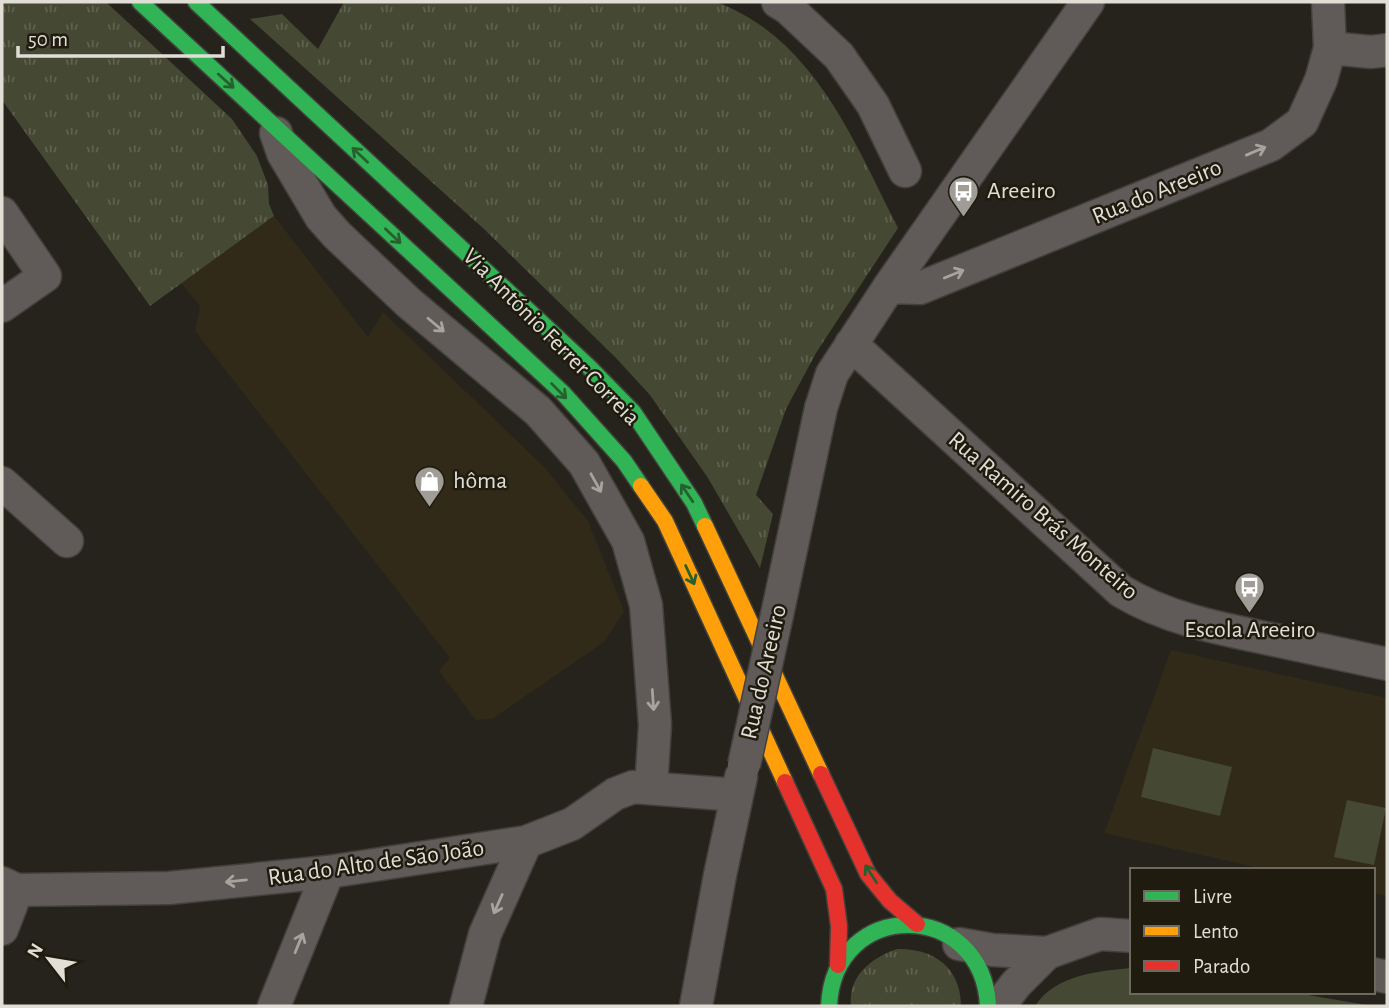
<svg xmlns="http://www.w3.org/2000/svg" width="1389" height="1008" viewBox="0 0 1389 1008" font-family="'Alegreya Sans',sans-serif">
	<style>
		.built { fill: #312a19 }
		.grass { fill: url(#grass-tufts) }
		.green { fill: #454833 }
		.lines { fill: none; stroke-linecap: round; stroke-linejoin: round }
		.street-casing { stroke: #42403b; stroke-width: 35 }
		.fast-casing { stroke: #42403b; stroke-width: 19 }
		.slow-casing { stroke: #42403b; stroke-width: 19 }
		.jam-casing { stroke: #42403b; stroke-width: 19 }
		.street { stroke: #605a58; stroke-width: 32 }
		.fast { stroke: #30b455; stroke-width: 16 }
		.slow { stroke: #ff9f0a; stroke-width: 16 }
		.jam { stroke: #e5322d; stroke-width: 16 }
		.street-bridge-casing { stroke: #42403b; stroke-width: 35; stroke-linecap: butt }
		.street-bridge { stroke: #605a58; stroke-width: 32 }
		.oneway { stroke: #27602e }
		.oneway2 { stroke: #a7a39d }
		.labels { text-anchor: middle; dominant-baseline: central; stroke-width: 5; stroke-linejoin: round; paint-order: stroke }
		.poi-label { font-size: 24px; fill: #e1ded6; stroke: #201b0f; text-anchor: start }
		.street-label { font-size: 24px; fill: #e1ded6; stroke: #201b0f }
	</style>
	<defs>
		<pattern id="grass-tufts" width="24" height="20" patternUnits="userSpaceOnUse" patternTransform="scale(1.75)"><rect width="24" height="20" fill="#454833"/><path d="M3 7l-1-3M5 7V3M7 7l1-3M15 17l-1-3M17 17v-4M19 17l1-3" fill="none" stroke="#606250"/></pattern>
	</defs>
	<rect width="100%" height="100%" fill="#25231c"/>
	<path class="built" d="M274,216L368,337L383,312L545,468L588,521L624,611L604,642L492,719L476,720L439,671L450,658L195,331L200,306L181,283Z
		M1171,650L1387,698V896L1373,893V870H1268L1104,833Z"/>
	<path class="grass" d="M2,2H106L232,119L257,156L268,185L269,204L274,216L150,306L2,100Z
		M344,2H716C814,38 854,142 898,228L816,353L786,409L756,495L773,514L760,568L708,478L650,395L616,358L484,229L250,19L282,14L318,49Z
		M897,949C933,948 961,967 961,1006H851C848,976 871,958 897,949Z"/>
	<path class="green" d="M1153,748L1232,767L1220,816L1141,797Z
		M1347,800L1386,808L1374,865L1334,857Z
		M1132,968V992H1290L1373,1006H1035C1055,975 1097,971 1132,968Z"/>
	<g class="lines">
		<defs>
			<path id="street" d="M778,2L788,8L839,56L873,105L905,171
				M1330,48L1371,52L1387,50
				M276,133L283,153L321,217L337,235L409,303L538,411L584,463L628,541L646,605L655,725L651,788
				M2,213L45,276L2,306
				M889,287L920,288L1271,145L1302,122L1321,80L1330,48L1328,2
				M851,344L1121,591C1167,619 1222,629 1275,640C1313,648 1350,656 1387,664
				M2,483L67,541
				M777,615L821,408L832,374L889,287L1088,2
				M2,883L17,890L169,888L328,872L526,842L572,824L615,794L633,787L737,795
				M2,929L17,890
				M959,944L993,950L1047,953L1100,934L1132,936
				M1373,974L1387,977
				M274,1006L328,872
				M466,1006L485,934L526,842
				M696,1006L720,875L741,777
				M999,1006L1016,984L1047,953"/>
			<path id="fast" d="M140,2L563,393L624,461L641,486
				M196,2L589,367L633,412L694,503L705,526
				M829,1006C834,897 983,899 988,1006"/>
			<path id="slow" d="M641,486L665,521L785,782
				M705,526L821,774"/>
			<path id="jam" d="M821,774L868,874L890,901L917,924
				M785,782L834,889L839,926L838,965"/>
		</defs>
		<use href="#street" class="street-casing"/>
		<use href="#fast" class="fast-casing"/>
		<use href="#slow" class="slow-casing"/>
		<use href="#jam" class="jam-casing"/>
		<use href="#street" class="street"/>
		<use href="#fast" class="fast"/>
		<use href="#slow" class="slow"/>
		<use href="#jam" class="jam"/>
		<defs>
			<path id="street-bridge" d="M744,765L777,615"/>
		</defs>
		<use href="#street-bridge" class="street-bridge-casing"/>
		<use href="#street-bridge" class="street-bridge"/>
	</g>
	<defs><path id="oneway-shaft" d="M-6 0H5M1.5-3L5.5 0L1.5 3" fill="none" stroke-width="1.6" stroke-linecap="round" stroke-linejoin="round" transform="scale(1.75)"/></defs>
	<g class="oneway">
		<use href="#oneway-shaft" transform="translate(226 81) rotate(42)"/>
		<use href="#oneway-shaft" transform="translate(360 155) rotate(-137)"/>
		<use href="#oneway-shaft" transform="translate(393 236) rotate(43)"/>
		<use href="#oneway-shaft" transform="translate(559 391) rotate(45)"/>
		<use href="#oneway-shaft" transform="translate(687 493) rotate(-124)"/>
		<use href="#oneway-shaft" transform="translate(690 575) rotate(65)"/>
		<use href="#oneway-shaft" transform="translate(871 874) rotate(-123)"/>
	</g>
	<g class="oneway2">
		<use href="#oneway-shaft" transform="translate(1256 151) rotate(-23)"/>
		<use href="#oneway-shaft" transform="translate(954 274) rotate(-22)"/>
		<use href="#oneway-shaft" transform="translate(436 325) rotate(40)"/>
		<use href="#oneway-shaft" transform="translate(596 483) rotate(61)"/>
		<use href="#oneway-shaft" transform="translate(653 700) rotate(86)"/>
		<use href="#oneway-shaft" transform="translate(236 881) rotate(174)"/>
		<use href="#oneway-shaft" transform="translate(498 904) rotate(114)"/>
		<use href="#oneway-shaft" transform="translate(299 943) rotate(-68)"/>
	</g>
	<defs>
		<symbol id="bus-pin" viewBox="-11 -11 22 30"><path d="M0 17L-7.5 6A9.5 9.5 0 1 1 7.5 6Z" fill="#9f9d95" stroke="#201b0f"/><path d="M-5-6H5V4H4V6H2V4H-2V6H-4V4H-5ZM-3.5-4V0h7V-4ZM-3.5 1.2v1.5H-2V1.2ZM2 1.2v1.5H3.5V1.2Z" fill="#fff"/></symbol>
		<symbol id="shop-pin" viewBox="-11 -11 22 30"><path d="M0 17L-7.5 6A9.5 9.5 0 1 1 7.5 6Z" fill="#9f9d95" stroke="#201b0f"/><path d="M-5-2.5h2.3a2.7 3.5 0 0 1 5.4 0H5L5.5 6h-11ZM-1.5-2.5h3a1.5 2.3 0 0 0-3 0Z" fill="#fff"/></symbol>
	</defs>
	<g fill-rule="evenodd">
		<use href="#bus-pin" x="946" y="174" width="35" height="47"/>
		<use href="#shop-pin" x="412" y="464" width="35" height="47"/>
		<use href="#bus-pin" x="1232" y="570" width="35" height="47"/>
	</g>
	<g class="labels">
		<g class="poi-label">
			<text x="987" y="191">Areeiro</text>
			<text x="453" y="481">hôma</text>
			<text x="1250" y="630" text-anchor="middle">Escola Areeiro</text>
		</g>
		<g class="street-label">
			<text transform="translate(1157 192) rotate(-22)">Rua do Areeiro</text>
			<text transform="translate(551 337) rotate(45)">Via António Ferrer Correia</text>
			<text transform="translate(1043 516) rotate(41)">Rua Ramiro Brás Monteiro</text>
			<text transform="translate(764 672) rotate(-77)">Rua do Areeiro</text>
			<text transform="translate(376 863) rotate(-8)">Rua do Alto de São João</text>
		</g>
	</g>
	<rect width="1389" height="1008" fill="none" stroke="#e1ded6" stroke-width="7"/>
	<rect x="1130" y="868" width="245" height="126" fill="#201b0f" stroke="#6d695f" stroke-width="2"/>
	<rect x="1144" y="891" width="35" height="10" fill="#30b455" stroke="#6d695f" stroke-width="2"/>
	<text x="1193" y="903" font-size="21" fill="#e1ded6">Livre</text>
	<rect x="1144" y="926" width="35" height="10" fill="#ff9f0a" stroke="#6d695f" stroke-width="2"/>
	<text x="1193" y="938" font-size="21" fill="#e1ded6">Lento</text>
	<rect x="1144" y="961" width="35" height="10" fill="#e5322d" stroke="#6d695f" stroke-width="2"/>
	<text x="1193" y="973" font-size="21" fill="#e1ded6">Parado</text>
	<g transform="translate(49 959) rotate(301)" stroke="#201b0f" stroke-width="5" paint-order="stroke">
	<path d="M0-5L12 26L0 18L-12 26Z" fill="#e1ded6"/>
	<text y="-10" font-size="19" font-weight="bold" text-anchor="middle" fill="#e1ded6">N</text>
	</g>
	<path d="M18 46v10h205v-10" fill="none" stroke="#e1ded6" stroke-width="3.5"/>
	<text x="28" y="46" font-size="21" fill="#e1ded6" stroke="#201b0f" stroke-width="5" paint-order="stroke">50 m</text>
</svg>
